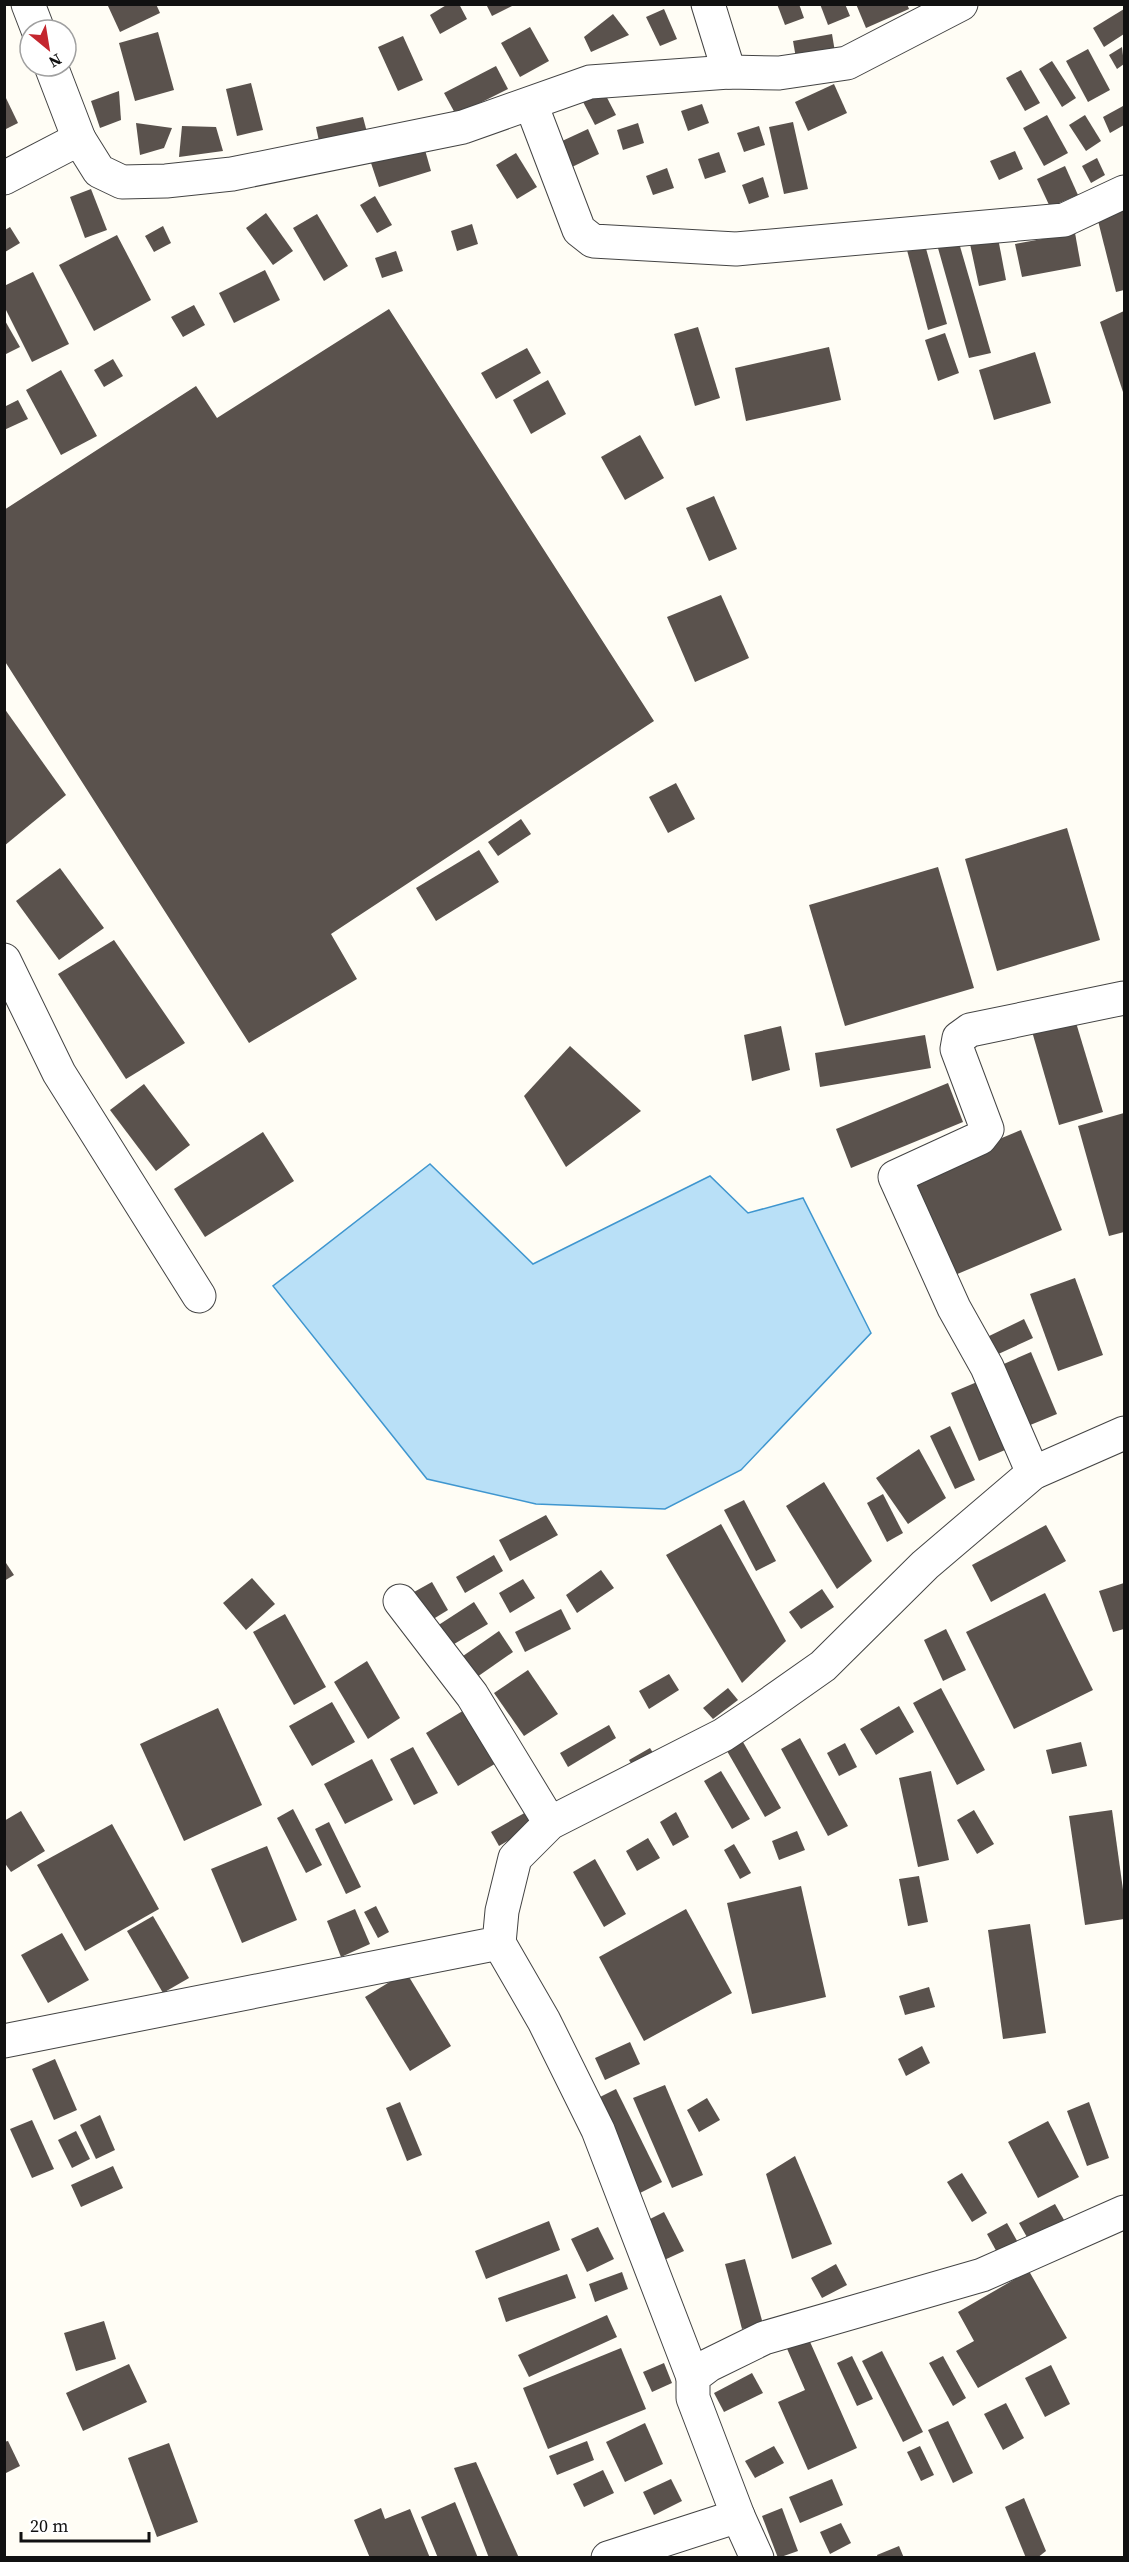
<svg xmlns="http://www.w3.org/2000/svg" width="1129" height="2562" font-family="'Source Serif 4',serif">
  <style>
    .water { fill: #b9e0f7; stroke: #3f96cf; stroke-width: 1.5 }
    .building { fill: #5a524d }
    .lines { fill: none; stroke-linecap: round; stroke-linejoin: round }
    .minor-casing { stroke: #444; stroke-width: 35 }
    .minor { stroke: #fff; stroke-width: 33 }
  </style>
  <rect width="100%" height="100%" fill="#fffdf5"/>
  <!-- water -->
  <polygon class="water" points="430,1164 533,1264 710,1176 748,1213 803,1198 871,1333 741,1470 665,1509 536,1504 427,1479 273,1286"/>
  <!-- building -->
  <g class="building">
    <polygon points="111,4 156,4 160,13 120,32 108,6"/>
    <polygon points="448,4 459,4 467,19 440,34 430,15"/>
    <polygon points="486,4 516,4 492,16"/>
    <polygon points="777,4 799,4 804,18 785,25"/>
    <polygon points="820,4 845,4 850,16 828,25"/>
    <polygon points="856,4 907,4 909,9 866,28"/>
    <polygon points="664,9 677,39 660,46 646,17"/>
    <polygon points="1124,9 1124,34 1104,47 1093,28"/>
    <polygon points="613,14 629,35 591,52 584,37"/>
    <polygon points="530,27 549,61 520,77 501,43"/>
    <polygon points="158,32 174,90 135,101 119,43"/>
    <polygon points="832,34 835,52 796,58 793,41"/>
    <polygon points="403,36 423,80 398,91 378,47"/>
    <polygon points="1122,47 1124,64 1117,69 1109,55"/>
    <polygon points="1088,49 1110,90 1088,102 1066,61"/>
    <polygon points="1052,61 1076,98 1062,107 1039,69"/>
    <polygon points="496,66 508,89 456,115 444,93"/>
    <polygon points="1021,70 1040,103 1025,111 1006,78"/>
    <polygon points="251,83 263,130 237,136 226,89"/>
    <polygon points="834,84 847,113 808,131 795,102"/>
    <polygon points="602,88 616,115 595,125 581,98"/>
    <polygon points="119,91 121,120 100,128 91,101"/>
    <polygon points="4,94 18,123 4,130"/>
    <polygon points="702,104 709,123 688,131 681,111"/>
    <polygon points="1123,106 1124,125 1110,133 1103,117"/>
    <polygon points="1047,115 1068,153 1044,166 1023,128"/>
    <polygon points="1085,115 1101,141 1086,151 1069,125"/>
    <polygon points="363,117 368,136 320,146 316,127"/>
    <polygon points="793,122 808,189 784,194 769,127"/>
    <polygon points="136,123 172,128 164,148 140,155"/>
    <polygon points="638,123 644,143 623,150 617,130"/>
    <polygon points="182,126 216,127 223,151 179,157"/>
    <polygon points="759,126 765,145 744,152 737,133"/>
    <polygon points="588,129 599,154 572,167 560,142"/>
    <polygon points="423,143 431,171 379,187 370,160"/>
    <polygon points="1015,151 1023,169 999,180 990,161"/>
    <polygon points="719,152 726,172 705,179 698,159"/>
    <polygon points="516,153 537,187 517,199 496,165"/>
    <polygon points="1097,158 1105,175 1091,183 1082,166"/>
    <polygon points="1065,166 1078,195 1050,207 1037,179"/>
    <polygon points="667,168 674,188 653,195 646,176"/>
    <polygon points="763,177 769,197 749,204 742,185"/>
    <polygon points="91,189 107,230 85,238 70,197"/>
    <polygon points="375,196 392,225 377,233 360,205"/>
    <polygon points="1124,206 1124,290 1116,292 1096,213"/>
    <polygon points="266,213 293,251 273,265 246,228"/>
    <polygon points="317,214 348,266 324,281 293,228"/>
    <polygon points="472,224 478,244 457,251 451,231"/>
    <polygon points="163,226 171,243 154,252 145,236"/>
    <polygon points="10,227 20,243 5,252 5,230"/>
    <polygon points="1075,233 1081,266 1022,277 1015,244"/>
    <polygon points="117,235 151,300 94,331 59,265"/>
    <polygon points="957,236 991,353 969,358 936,241"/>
    <polygon points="998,238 1006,280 979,286 970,244"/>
    <polygon points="925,245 947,324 928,330 907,250"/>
    <polygon points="396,251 403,271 382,278 375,258"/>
    <polygon points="265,270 280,300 234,323 219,293"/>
    <polygon points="33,272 69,344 32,362 4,306 4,286"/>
    <polygon points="194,305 205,325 183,337 171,317"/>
    <polygon points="389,309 654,721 331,934 357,979 249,1043 4,660 4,510 196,386 217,418"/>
    <polygon points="1124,311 1124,395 1100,322"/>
    <polygon points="4,319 20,347 4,355"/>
    <polygon points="698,327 720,398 695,406 674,334"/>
    <polygon points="945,333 959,373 938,381 925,340"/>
    <polygon points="829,347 841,400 746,421 735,368"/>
    <polygon points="527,348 541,373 496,399 481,373"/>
    <polygon points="1035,352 1051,403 994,420 979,370"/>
    <polygon points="113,359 123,376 104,387 94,370"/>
    <polygon points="61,370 97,436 61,455 26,390"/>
    <polygon points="548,380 566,414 531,434 513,400"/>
    <polygon points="18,400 28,419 4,430 4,407"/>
    <polygon points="640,435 664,478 625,500 601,457"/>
    <polygon points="714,496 737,549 709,561 686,508"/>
    <polygon points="721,595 749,658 695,682 667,617"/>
    <polygon points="4,708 66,795 4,846"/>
    <polygon points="676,783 695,819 668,833 649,797"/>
    <polygon points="521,819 531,834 498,856 488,842"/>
    <polygon points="1067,828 1100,940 997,971 965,859"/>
    <polygon points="479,850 499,882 436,921 416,888"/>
    <polygon points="938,867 974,988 845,1026 809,905"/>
    <polygon points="60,868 104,928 59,960 16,901"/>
    <polygon points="114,940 185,1043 126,1079 58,974"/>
    <polygon points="1074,1016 1103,1112 1059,1125 1031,1028"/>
    <polygon points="781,1026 790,1070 752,1081 744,1035"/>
    <polygon points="925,1035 931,1068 820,1087 815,1053"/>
    <polygon points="570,1046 641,1111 566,1167 524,1096"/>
    <polygon points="948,1083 963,1122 851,1168 836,1129"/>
    <polygon points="144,1084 190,1145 156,1171 110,1110"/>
    <polygon points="1124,1113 1124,1232 1109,1236 1078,1126"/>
    <polygon points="1021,1130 1062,1230 955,1275 913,1175"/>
    <polygon points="263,1132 294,1181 205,1237 174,1189"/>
    <polygon points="1075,1278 1103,1355 1058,1371 1030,1294"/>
    <polygon points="1024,1319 1033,1338 994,1356 985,1338"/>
    <polygon points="1031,1352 1057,1414 1023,1428 997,1367"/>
    <polygon points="977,1382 1005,1450 979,1461 951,1393"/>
    <polygon points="950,1426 975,1480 955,1489 930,1436"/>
    <polygon points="919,1449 946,1498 908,1524 876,1478"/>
    <polygon points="824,1482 872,1561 837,1589 786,1506"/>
    <polygon points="883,1494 903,1533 887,1542 867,1503"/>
    <polygon points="744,1500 776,1561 756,1571 724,1510"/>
    <polygon points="546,1515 558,1535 510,1561 499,1540"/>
    <polygon points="721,1524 786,1641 742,1683 666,1555"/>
    <polygon points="1046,1525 1066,1561 991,1602 972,1565"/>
    <polygon points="494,1555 503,1571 465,1593 456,1577"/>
    <polygon points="4,1560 14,1575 4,1581"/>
    <polygon points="601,1570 614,1588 577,1613 566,1595"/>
    <polygon points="252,1578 275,1604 246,1630 223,1603"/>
    <polygon points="523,1579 535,1598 510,1613 499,1593"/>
    <polygon points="432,1582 448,1610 430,1621 414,1592"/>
    <polygon points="1124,1583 1124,1629 1113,1632 1099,1591"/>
    <polygon points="822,1589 834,1607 801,1629 789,1612"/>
    <polygon points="1045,1593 1093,1690 1014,1729 966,1632"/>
    <polygon points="474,1602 488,1624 449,1647 437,1626"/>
    <polygon points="561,1609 571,1629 525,1652 515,1632"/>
    <polygon points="285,1614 326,1687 294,1705 253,1632"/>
    <polygon points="946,1629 966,1670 943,1681 924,1640"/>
    <polygon points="499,1631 513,1652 477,1677 463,1656"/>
    <polygon points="367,1661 400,1718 368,1739 334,1682"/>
    <polygon points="528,1670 558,1714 524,1736 494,1693"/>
    <polygon points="669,1674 679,1690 649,1709 639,1691"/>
    <polygon points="728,1688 738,1700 713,1719 703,1708"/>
    <polygon points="941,1688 985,1770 957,1785 913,1703"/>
    <polygon points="332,1702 355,1742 312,1766 289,1726"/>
    <polygon points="899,1706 914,1732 876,1755 860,1729"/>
    <polygon points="218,1708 262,1805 184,1841 140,1744"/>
    <polygon points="466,1709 498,1762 458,1786 426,1733"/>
    <polygon points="609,1725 616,1738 568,1767 560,1753"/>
    <polygon points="800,1738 848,1826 828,1836 781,1749"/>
    <polygon points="743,1742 781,1808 765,1817 727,1751"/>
    <polygon points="1081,1742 1087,1766 1052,1774 1046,1750"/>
    <polygon points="845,1743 857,1767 839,1776 827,1753"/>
    <polygon points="413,1747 438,1793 414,1805 390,1759"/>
    <polygon points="650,1748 658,1761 637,1773 629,1760"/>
    <polygon points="372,1759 393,1800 345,1824 324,1784"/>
    <polygon points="721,1771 750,1819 732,1829 704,1781"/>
    <polygon points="931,1771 949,1860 918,1867 899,1778"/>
    <polygon points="293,1809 322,1865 306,1873 277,1818"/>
    <polygon points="974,1810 994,1844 977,1854 957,1820"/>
    <polygon points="1112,1810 1124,1897 1124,1919 1085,1925 1069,1816"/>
    <polygon points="21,1811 45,1851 11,1872 4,1862 4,1821"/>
    <polygon points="528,1811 536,1824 499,1846 491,1832"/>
    <polygon points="676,1812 689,1837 673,1846 660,1822"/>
    <polygon points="329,1822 361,1887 346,1894 315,1829"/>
    <polygon points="112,1824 159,1909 85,1951 37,1865"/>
    <polygon points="797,1831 805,1850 779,1860 772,1841"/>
    <polygon points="648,1838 660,1858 637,1871 626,1851"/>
    <polygon points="734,1844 751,1873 740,1879 724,1850"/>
    <polygon points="267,1846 297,1920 242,1943 211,1869"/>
    <polygon points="595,1859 626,1914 604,1927 573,1872"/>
    <polygon points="919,1876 928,1922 908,1926 899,1879"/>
    <polygon points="801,1886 826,1997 752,2014 727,1903"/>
    <polygon points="376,1906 389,1932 378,1938 364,1912"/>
    <polygon points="355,1909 370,1944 341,1957 327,1921"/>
    <polygon points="686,1909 732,1993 644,2041 599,1957"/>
    <polygon points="153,1916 189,1978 163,1993 127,1931"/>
    <polygon points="1030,1924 1046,2033 1003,2039 988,1930"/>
    <polygon points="62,1933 89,1980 48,2003 21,1955"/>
    <polygon points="406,1972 451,2046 410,2071 365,1997"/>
    <polygon points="929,1987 935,2007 905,2015 899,1996"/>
    <polygon points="630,2042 640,2064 605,2080 595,2058"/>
    <polygon points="922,2046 930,2063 906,2076 898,2059"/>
    <polygon points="55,2059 77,2110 54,2120 32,2069"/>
    <polygon points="665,2085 703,2175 672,2188 633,2098"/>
    <polygon points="616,2089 662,2182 636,2195 590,2102"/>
    <polygon points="707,2098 720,2120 699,2132 687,2110"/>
    <polygon points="400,2102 422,2155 407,2161 386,2108"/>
    <polygon points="1089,2102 1109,2158 1087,2166 1067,2111"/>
    <polygon points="100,2115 115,2150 96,2159 80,2125"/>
    <polygon points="32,2120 54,2169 32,2178 10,2129"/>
    <polygon points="1048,2121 1079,2177 1038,2198 1008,2142"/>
    <polygon points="76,2131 90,2159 72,2168 58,2140"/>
    <polygon points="795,2156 832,2244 792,2259 766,2174"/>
    <polygon points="113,2166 123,2188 81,2207 71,2185"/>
    <polygon points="962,2173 987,2213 972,2222 947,2182"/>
    <polygon points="1055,2204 1068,2227 1032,2246 1019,2223"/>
    <polygon points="664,2212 684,2251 662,2261 642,2223"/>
    <polygon points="549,2221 560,2250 486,2279 475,2251"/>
    <polygon points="1007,2223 1020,2246 999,2256 987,2234"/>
    <polygon points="598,2227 614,2259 587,2272 571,2239"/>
    <polygon points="745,2259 763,2324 742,2329 725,2264"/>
    <polygon points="836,2264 847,2285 822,2298 811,2278"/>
    <polygon points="1029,2271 1067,2338 978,2388 956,2351 974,2341 958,2312"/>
    <polygon points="622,2272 628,2289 595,2302 589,2284"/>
    <polygon points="567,2274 576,2298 506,2322 498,2298"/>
    <polygon points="607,2315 617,2337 529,2377 518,2355"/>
    <polygon points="104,2321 116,2359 76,2371 64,2333"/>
    <polygon points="807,2335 857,2448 808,2470 778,2402 805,2390 785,2344"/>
    <polygon points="621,2348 646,2409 548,2449 523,2388"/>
    <polygon points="882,2351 923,2432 903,2442 862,2361"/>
    <polygon points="852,2356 873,2399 857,2406 837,2363"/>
    <polygon points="943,2356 966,2398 953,2406 929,2363"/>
    <polygon points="664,2363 672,2383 652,2392 643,2372"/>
    <polygon points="129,2364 147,2402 83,2431 66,2393"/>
    <polygon points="1051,2365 1070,2404 1045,2417 1025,2378"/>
    <polygon points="752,2373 763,2393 724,2412 714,2393"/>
    <polygon points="1006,2403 1024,2438 1003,2450 984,2414"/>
    <polygon points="948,2421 973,2473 953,2483 928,2430"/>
    <polygon points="645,2423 663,2464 625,2482 606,2442"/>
    <polygon points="8,2441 20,2466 4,2474 4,2442"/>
    <polygon points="587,2441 594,2460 557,2475 549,2456"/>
    <polygon points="169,2443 198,2522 157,2537 128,2458"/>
    <polygon points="774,2446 784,2463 755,2478 745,2461"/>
    <polygon points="920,2446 934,2475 921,2481 907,2452"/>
    <polygon points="476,2462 519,2558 489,2558 454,2468"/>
    <polygon points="603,2470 614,2493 584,2507 573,2484"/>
    <polygon points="671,2479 682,2501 654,2515 643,2492"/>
    <polygon points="832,2479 843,2505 800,2523 789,2497"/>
    <polygon points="1024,2498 1046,2551 1037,2558 1026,2558 1005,2507"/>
    <polygon points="455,2502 478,2558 438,2558 421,2517"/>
    <polygon points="381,2508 385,2519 410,2509 430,2558 370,2558 354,2520"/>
    <polygon points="782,2508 798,2551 778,2558 762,2516"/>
    <polygon points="841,2523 851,2543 830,2554 820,2532"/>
    <polygon points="899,2546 904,2558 878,2558 877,2555"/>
  </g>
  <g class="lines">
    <defs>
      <g id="minor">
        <polyline points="28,4 38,30"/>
        <polyline points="708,4 729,72"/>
        <polyline points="51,66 79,139"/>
        <polyline points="531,104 579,230 593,241 736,249 1064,220 1124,192"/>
        <polyline points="4,178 79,139 99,171 122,182 166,181 232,174 463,127 590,82 729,72 779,73 847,63 961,4"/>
        <polyline points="4,960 59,1073 199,1296"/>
        <polyline points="1033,1473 987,1367 954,1308 895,1177 980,1138 987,1129 957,1049 959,1038 970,1030 1124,998"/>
        <polyline points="400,1601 472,1695 550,1823"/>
        <polyline points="499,1943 544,2021 598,2130 693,2377"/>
        <polyline points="4,2041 499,1943 502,1911 515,1858 550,1823 723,1735 762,1709 823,1666 925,1565 1033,1473 1124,1433"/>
        <polyline points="738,2516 757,2558"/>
        <polyline points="608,2558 738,2516 693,2398 693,2377 709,2365 764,2338 982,2275 1124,2212"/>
      </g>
    </defs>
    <!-- minor casing -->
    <use href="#minor" class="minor-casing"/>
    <!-- minor -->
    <use href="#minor" class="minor"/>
  </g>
  <!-- border -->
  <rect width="1129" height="2562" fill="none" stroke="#111111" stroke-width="12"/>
  <!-- north arrow -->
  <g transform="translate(48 48) rotate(150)"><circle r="28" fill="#ffffff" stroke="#a0a0a0" stroke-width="1.5"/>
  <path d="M0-4.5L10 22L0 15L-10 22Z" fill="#c4262e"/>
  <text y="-9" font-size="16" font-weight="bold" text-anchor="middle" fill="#111111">N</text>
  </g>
  <!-- scale -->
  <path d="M21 2532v9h128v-9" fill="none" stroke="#111111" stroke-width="3"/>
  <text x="30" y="2532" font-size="18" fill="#111111" stroke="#ffffff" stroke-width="4.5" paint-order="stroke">20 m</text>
</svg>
